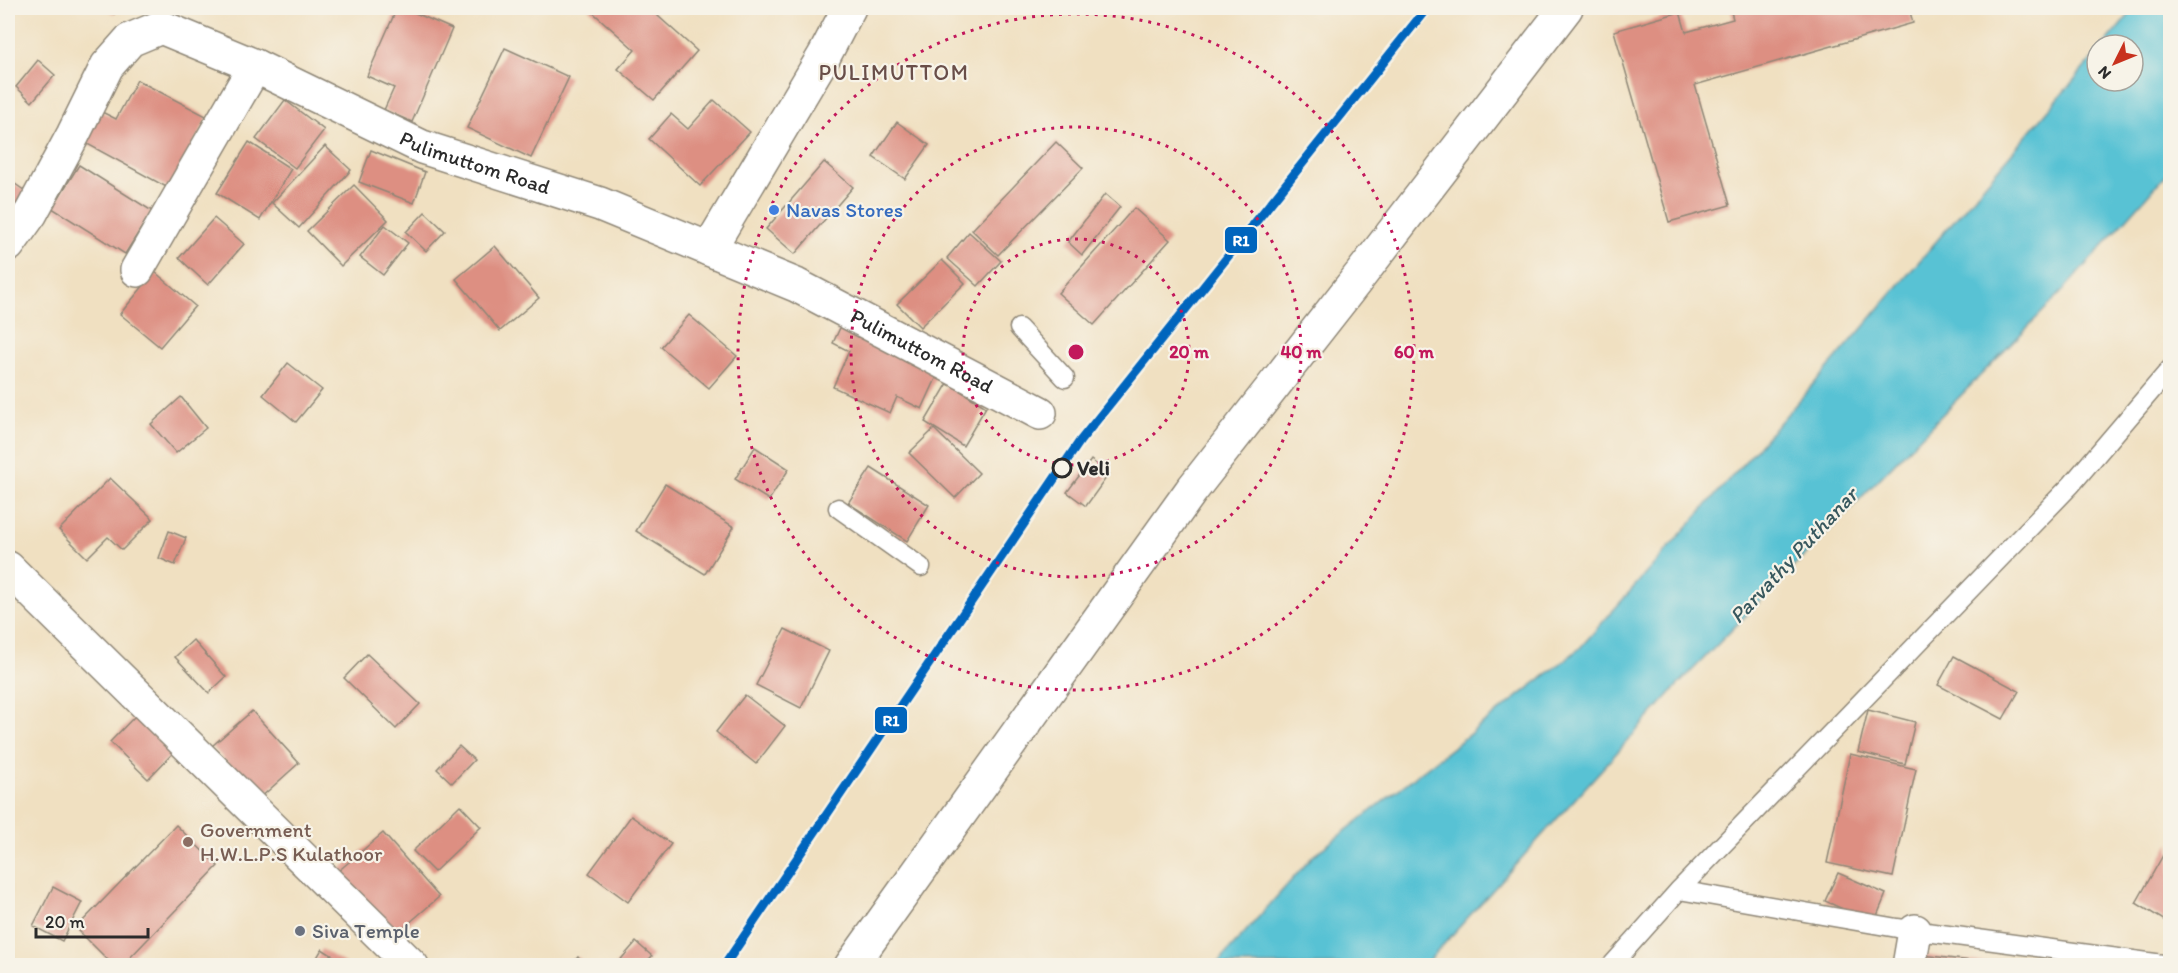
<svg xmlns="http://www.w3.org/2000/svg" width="2178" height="973" font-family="Itim,sans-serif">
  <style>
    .water { fill: #58c2d4; stroke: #427680; stroke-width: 1.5 }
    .building { fill: #dd8f82 }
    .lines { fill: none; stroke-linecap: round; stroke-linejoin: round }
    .lane-casing { stroke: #8e8676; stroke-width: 21 }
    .street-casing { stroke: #8e8676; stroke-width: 36 }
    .lane { stroke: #fff; stroke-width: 18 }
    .street { stroke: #fff; stroke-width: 33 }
    .rail-1-casing { stroke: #f7f3e8; stroke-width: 14 }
    .rail-1 { stroke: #0065bd; stroke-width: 9 }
    .ring { fill: none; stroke: #c2185b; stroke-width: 3; stroke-dasharray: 3 6 }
    .shop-dot { fill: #3f7fe0; stroke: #f7f3e8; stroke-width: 2 }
    .stop-dot { fill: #f7f3e8; stroke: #2b2b2b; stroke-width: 3 }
    .education-dot { fill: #8d6e63; stroke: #f7f3e8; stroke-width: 2 }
    .worship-dot { fill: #6b7280; stroke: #f7f3e8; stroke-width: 2 }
    .labels { text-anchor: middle; stroke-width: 4.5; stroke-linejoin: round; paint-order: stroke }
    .street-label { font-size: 21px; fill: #2b2b2b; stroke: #f7f3e8 }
    .shop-label { font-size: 21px; fill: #366cbe; stroke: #f7f3e8; text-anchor: start }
    .stop-label { font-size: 21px; font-weight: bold; fill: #2b2b2b; stroke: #f7f3e8; text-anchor: start }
    .education-label { font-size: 21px; fill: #785e54; stroke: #f7f3e8; text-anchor: start }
    .worship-label { font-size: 21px; fill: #5b616d; stroke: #f7f3e8; text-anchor: start }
    .neighbourhood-label { font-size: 22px; letter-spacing: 1.5px; fill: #694e49; stroke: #f7f3e8 }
    .water-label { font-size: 22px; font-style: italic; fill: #38585e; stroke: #f7f3e8 }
    .centre { fill: #c2185b; stroke: #f7f3e8; stroke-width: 3 }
    .ring-label { font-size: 18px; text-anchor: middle; font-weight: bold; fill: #c2185b; stroke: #f7f3e8; stroke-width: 4.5; stroke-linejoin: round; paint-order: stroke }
    .line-badge { stroke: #f7f3e8; stroke-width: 2 }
    .badge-label { font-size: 16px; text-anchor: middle; font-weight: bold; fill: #fff }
  </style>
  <rect width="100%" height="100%" fill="#f7f3e8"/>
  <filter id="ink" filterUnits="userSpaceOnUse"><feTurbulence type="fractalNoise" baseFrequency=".0167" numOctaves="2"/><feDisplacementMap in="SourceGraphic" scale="12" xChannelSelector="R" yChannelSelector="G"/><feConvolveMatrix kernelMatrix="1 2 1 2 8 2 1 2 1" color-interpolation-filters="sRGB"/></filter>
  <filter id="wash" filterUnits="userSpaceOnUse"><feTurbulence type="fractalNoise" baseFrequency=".008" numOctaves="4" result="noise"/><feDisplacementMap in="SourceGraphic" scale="24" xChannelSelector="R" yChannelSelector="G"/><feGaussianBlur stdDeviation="1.35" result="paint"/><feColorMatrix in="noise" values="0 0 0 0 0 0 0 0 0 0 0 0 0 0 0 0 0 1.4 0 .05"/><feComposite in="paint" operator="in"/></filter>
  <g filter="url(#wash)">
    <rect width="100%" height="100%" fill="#f0e0c1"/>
    <!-- water -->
    <polygon class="water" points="2135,8 2170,8 2170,170 2059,295 1677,686 1425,965 1216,965 1313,856 1579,649 1835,360 2097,53 2097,81 2133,81 2133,45 2104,45"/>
    <g id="blocks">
      <!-- building -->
      <g class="building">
        <polygon points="106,8 119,8 114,14"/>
        <polygon points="397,8 404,8 452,29 412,122 384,110 394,88 367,76"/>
        <polygon points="588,8 649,8 697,51 654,100 618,69 635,50"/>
        <polygon points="1730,8 1909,8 1913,23 1695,85 1730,205 1669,222 1614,31 1680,12 1686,32 1733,19"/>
        <polygon points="505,48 569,77 531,158 467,128"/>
        <polygon points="38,60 55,75 32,102 16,87"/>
        <polygon points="137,80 208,117 170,189 80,140 96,109 116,119"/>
        <polygon points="285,100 324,130 295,168 256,139"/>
        <polygon points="714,100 750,132 700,186 649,139 671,114 688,129"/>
        <polygon points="897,122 929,145 905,179 873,157"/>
        <polygon points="249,142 291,169 260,220 217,193"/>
        <polygon points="1056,142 1083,168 998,255 972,230"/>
        <polygon points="325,146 351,170 299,228 272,203"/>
        <polygon points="371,150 425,172 414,203 359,182"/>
        <polygon points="824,162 853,187 795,254 766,229"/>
        <polygon points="79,165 152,211 125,254 52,208"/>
        <polygon points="8,179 35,198 8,238"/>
        <polygon points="354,185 388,220 341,266 307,231"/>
        <polygon points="1105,194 1120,207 1082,255 1068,242"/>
        <polygon points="1134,208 1170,240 1094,325 1058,293"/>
        <polygon points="425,212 445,231 426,251 406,232"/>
        <polygon points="214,218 244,244 208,285 179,258"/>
        <polygon points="385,225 408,243 383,275 360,257"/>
        <polygon points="969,232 1001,261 978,286 947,258"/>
        <polygon points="495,246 539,298 500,331 456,279"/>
        <polygon points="942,260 965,283 920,327 897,304"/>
        <polygon points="155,272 195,306 160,347 120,314"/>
        <polygon points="689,315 737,356 709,388 661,347"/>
        <polygon points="846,315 944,361 922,409 897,397 890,413 833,387 849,351 833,343"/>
        <polygon points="288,363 322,390 296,422 263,395"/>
        <polygon points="948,383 986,407 963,446 925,422"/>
        <polygon points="181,397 206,428 176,453 151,424"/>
        <polygon points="934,429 979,473 955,498 909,453"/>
        <polygon points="755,447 789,469 769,500 735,479"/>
        <polygon points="1091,460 1109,474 1086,506 1067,492"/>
        <polygon points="871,468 929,505 907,541 848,503"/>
        <polygon points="110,478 153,519 122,550 108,537 87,558 59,530"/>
        <polygon points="665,484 734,527 705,574 636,531"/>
        <polygon points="169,531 186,538 175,565 159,558"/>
        <polygon points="785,629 829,651 801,708 756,685"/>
        <polygon points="193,640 226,677 209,693 175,657"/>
        <polygon points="367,654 420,704 396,729 344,678"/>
        <polygon points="1954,656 2019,691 2003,719 1938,685"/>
        <polygon points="745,695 785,726 756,764 716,732"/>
        <polygon points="1868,710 1915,722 1905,764 1858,752"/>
        <polygon points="252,711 299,763 259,799 212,746"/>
        <polygon points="135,716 173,753 148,779 110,742"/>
        <polygon points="459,746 474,760 452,783 437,769"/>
        <polygon points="1850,754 1916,769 1893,877 1827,863"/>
        <polygon points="460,805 481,827 434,872 413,851"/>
        <polygon points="631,816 671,844 628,902 589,873"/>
        <polygon points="176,825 218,866 122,966 114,966 76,928"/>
        <polygon points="383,833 439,897 392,938 336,873"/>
        <polygon points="2170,843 2170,924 2136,903"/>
        <polygon points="1838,873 1886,894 1874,923 1825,901"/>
        <polygon points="53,887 82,902 62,941 33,926"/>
        <polygon points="636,942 652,956 643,966 615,966"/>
        <polygon points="322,949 349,966 312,966"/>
        <polygon points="1915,954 1995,964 1995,966 1914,966"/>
        <polygon points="578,957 586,966 570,966"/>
      </g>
    </g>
  </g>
  <g filter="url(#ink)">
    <use href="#blocks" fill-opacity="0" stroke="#8e8676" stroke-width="1.5"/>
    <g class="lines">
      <defs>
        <g id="lane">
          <polyline points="1019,328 1065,378"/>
          <polyline points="838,508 921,567"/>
          <polyline points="1679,890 1897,928 2170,965"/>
          <polyline points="1611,966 1679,890 2071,485 2170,369"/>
        </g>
        <g id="street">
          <path id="s1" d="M8 245 31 213 73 135 107 66 130 40 161 27 255 66 422 147 600 204 796 285 1040 413"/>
          <polyline points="709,249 824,56 849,8"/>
          <polyline points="137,270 255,66"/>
          <polyline points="8,568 412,966"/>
          <polyline points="851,966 1191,491 1362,273 1566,8"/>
          <polyline points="1909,966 1915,931"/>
        </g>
      </defs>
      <!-- lane casing -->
      <use href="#lane" class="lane-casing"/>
      <!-- street casing -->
      <use href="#street" class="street-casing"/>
      <!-- lane -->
      <use href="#lane" class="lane"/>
      <!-- street -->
      <use href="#street" class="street"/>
      <defs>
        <polyline id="rail-1" points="724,966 1080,441 1427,8"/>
      </defs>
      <!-- rail-1 casing -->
      <use href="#rail-1" class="rail-1-casing"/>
      <!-- rail-1 -->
      <use href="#rail-1" class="rail-1"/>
    </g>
  </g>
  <!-- distance rings -->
  <g class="ring">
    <circle cx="1076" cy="352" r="113"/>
    <circle cx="1076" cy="352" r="225"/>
    <circle cx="1076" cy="352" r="338"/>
  </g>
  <!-- markers -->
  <circle class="shop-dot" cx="774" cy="210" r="6"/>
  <circle class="stop-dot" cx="1062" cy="468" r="9"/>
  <circle class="education-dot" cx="188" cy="842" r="6"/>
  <circle class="worship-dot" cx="300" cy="931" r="6"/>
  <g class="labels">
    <!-- street labels -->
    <g class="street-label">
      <text dy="7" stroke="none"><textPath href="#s1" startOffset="616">Pulimuttom Road</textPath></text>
      <text dy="7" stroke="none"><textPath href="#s1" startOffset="1102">Pulimuttom Road</textPath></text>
    </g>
    <!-- shop labels -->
    <g class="shop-label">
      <text x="786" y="217">Navas Stores</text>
    </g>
    <!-- stop labels -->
    <g class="stop-label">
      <text x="1077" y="475">Veli</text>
    </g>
    <!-- education labels -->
    <g class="education-label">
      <text x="200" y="837">Government<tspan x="200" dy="24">H.W.L.P.S Kulathoor</tspan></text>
    </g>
    <!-- worship labels -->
    <g class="worship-label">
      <text x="312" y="938">Siva Temple</text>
    </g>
    <!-- neighbourhood labels -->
    <g class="neighbourhood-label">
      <text x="894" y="80">PULIMUTTOM</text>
    </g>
    <!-- water labels -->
    <g class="water-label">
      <text transform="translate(1793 555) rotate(-47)" y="8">Parvathy Puthanar</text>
    </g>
  </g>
  <circle cx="1076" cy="352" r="9" class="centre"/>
  <g class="ring-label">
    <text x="1189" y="358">20 m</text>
    <text x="1301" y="358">40 m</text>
    <text x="1414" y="358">60 m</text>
  </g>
  <g class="line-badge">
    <rect x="1224" y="226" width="34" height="28" rx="6" fill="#0065bd"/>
    <rect x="874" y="706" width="34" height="28" rx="6" fill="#0065bd"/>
  </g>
  <g class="badge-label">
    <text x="1241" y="246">R1</text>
    <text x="891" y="726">R1</text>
  </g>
  <!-- margin -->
  <rect width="2178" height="973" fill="none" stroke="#f7f3e8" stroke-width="30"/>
  <!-- north arrow -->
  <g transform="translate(2115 63) rotate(227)"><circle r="28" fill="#f7f3e8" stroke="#a5a39c" stroke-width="1.5"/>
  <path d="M0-4.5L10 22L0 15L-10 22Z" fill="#c8321e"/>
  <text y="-9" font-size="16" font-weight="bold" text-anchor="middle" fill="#2b2b2b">N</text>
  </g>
  <!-- scale -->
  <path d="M36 928v9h112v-9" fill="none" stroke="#2b2b2b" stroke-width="3"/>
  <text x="45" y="928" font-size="18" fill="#2b2b2b" stroke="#f7f3e8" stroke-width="4.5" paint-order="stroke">20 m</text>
</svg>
